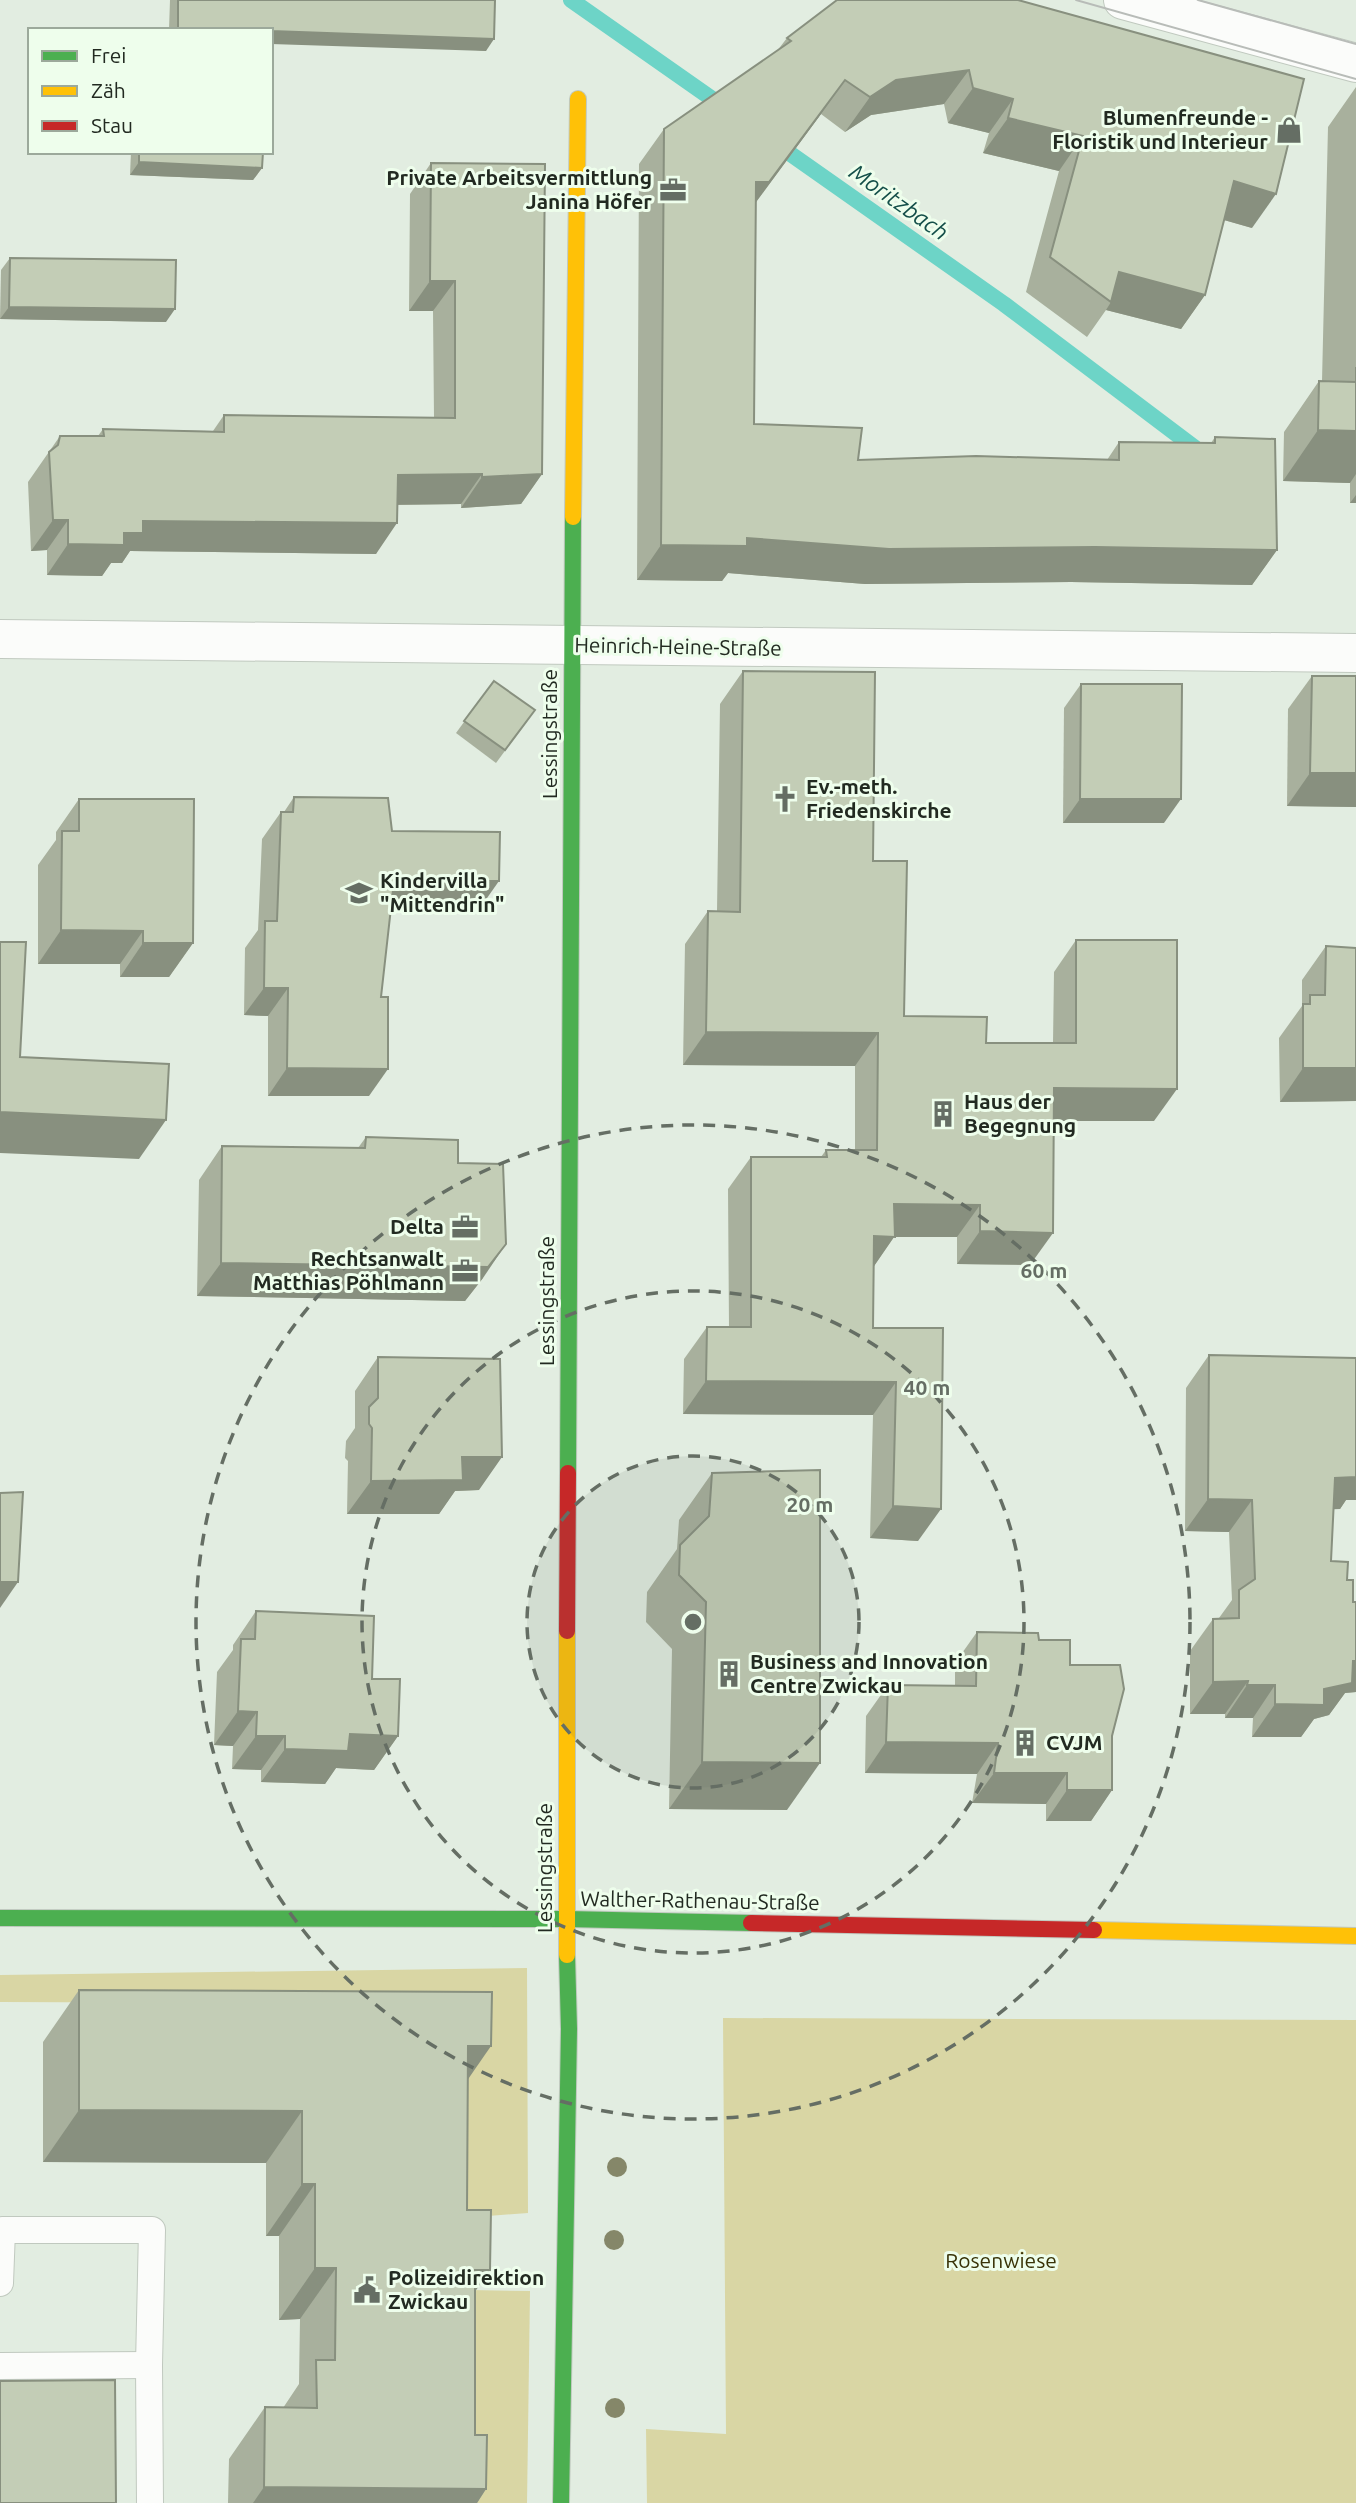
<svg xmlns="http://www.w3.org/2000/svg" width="1356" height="2503" font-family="Ubuntu,sans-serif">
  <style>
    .green { fill: #d9d6a4 }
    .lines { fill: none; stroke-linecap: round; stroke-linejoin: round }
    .stream { stroke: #6dd4c7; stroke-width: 16 }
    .lane-casing { stroke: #c0c9bf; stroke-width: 28 }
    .street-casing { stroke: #c0c9bf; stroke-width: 40 }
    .fast-casing { stroke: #c0c9bf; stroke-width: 18 }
    .slow-casing { stroke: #c0c9bf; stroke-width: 18 }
    .jam-casing { stroke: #c0c9bf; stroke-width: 18 }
    .lane { stroke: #fbfcfa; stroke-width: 26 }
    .street { stroke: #fbfcfa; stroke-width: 38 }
    .fast { stroke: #4caf50; stroke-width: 16 }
    .slow { stroke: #ffc107; stroke-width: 16 }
    .jam { stroke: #c62828; stroke-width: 16 }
    .tram { stroke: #b8bcb8; stroke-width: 2 }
    .tree { fill: #858769 }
    .wall { fill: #a8b09d }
    .shaded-wall { fill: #88907f }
    .building { fill: #c3cdb6; stroke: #88907f; stroke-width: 2 }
    .ring { fill: none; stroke: #656e64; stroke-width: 3.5; stroke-dasharray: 12 9 }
    .labels { text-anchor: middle; stroke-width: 6; stroke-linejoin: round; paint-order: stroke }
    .poi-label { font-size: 21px; font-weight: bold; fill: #222a21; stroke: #eefeec; text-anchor: start }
    .street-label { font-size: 21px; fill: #222a21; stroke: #eefeec }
    .park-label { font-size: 21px; fill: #393307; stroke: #eefeec }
    .water-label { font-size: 23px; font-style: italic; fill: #144f49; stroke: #eefeec }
    .centre { fill: #656e64; stroke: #eefeec; stroke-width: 3.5 }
    .ring-label { font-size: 21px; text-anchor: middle; font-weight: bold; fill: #656e64; stroke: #eefeec; stroke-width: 6; stroke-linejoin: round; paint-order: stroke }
  </style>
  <rect width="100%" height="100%" fill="#e2ede1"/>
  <!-- green -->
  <g class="green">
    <polygon points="527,1968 528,2213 488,2216 458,2216 460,2004 0,2002 0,1975"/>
    <polygon points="723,2018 1356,2020 1356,2503 647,2503 646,2429 726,2434"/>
    <polygon points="470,2290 530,2291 527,2503 466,2503"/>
  </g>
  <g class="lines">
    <!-- stream -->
    <g class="stream">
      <polyline points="571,0 728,110"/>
      <polyline points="775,143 1004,304 1195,448"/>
    </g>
    <defs>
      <g id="lane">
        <polyline points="0,2283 2,2230 152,2230 149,2365 150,2503"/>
        <polyline points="0,2366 149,2365"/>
      </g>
      <g id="street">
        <polyline points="1123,0 1356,63"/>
        <polyline points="0,639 1356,653"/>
      </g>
      <g id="fast">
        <polyline points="568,1473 573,517"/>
        <polyline points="0,1918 566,1919 751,1923"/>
        <polyline points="561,2503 569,2029 567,1955"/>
      </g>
      <g id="slow">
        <polyline points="573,517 578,99"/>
        <polyline points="1094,1930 1356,1936"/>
        <polyline points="567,1955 567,1631"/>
      </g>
      <g id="jam">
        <polyline points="567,1631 568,1473"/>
        <polyline points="751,1923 1094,1930"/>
      </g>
    </defs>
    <!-- lane casing -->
    <use href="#lane" class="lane-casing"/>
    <!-- street casing -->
    <use href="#street" class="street-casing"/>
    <!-- fast casing -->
    <use href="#fast" class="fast-casing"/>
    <!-- slow casing -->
    <use href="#slow" class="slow-casing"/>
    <!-- jam casing -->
    <use href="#jam" class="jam-casing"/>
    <!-- lane -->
    <use href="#lane" class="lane"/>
    <!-- street -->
    <use href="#street" class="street"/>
    <!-- fast -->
    <use href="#fast" class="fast"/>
    <!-- slow -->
    <use href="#slow" class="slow"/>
    <!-- jam -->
    <use href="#jam" class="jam"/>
    <!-- tram -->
    <g class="tram">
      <polyline points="1076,0 1356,79"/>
      <polyline points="1198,0 1356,44"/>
    </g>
  </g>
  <!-- trees -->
  <g class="tree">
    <circle cx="617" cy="2167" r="10"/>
    <circle cx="614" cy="2240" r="10"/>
    <circle cx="615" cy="2408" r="10"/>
  </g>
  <!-- wall -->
  <g class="wall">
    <polygon points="170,0 495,0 486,51 271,30 169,30"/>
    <polygon points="1018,0 1252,228 1224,220 1205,295 1181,329 1106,310 1087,337 1026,292 1059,171 983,153 989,133 948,123 944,104 871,115 845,132 821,114 756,202 754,424 858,460 1107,460 1119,442 1211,443 1215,437 1277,550 1252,585 1071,582 865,584 728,573 722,581 637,580 639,164 664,129 777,51 787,38"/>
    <polygon points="1356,87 1356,503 1350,503 1350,483 1283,481 1284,432 1319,381 1322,381 1328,127"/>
    <polygon points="131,152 263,152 262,168 253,180 130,175"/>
    <polygon points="431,163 542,474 521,504 461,508 461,504 397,505 376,554 130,551 122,563 111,563 102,576 47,575 47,550 31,551 28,482 60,436 98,436 103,429 213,431 224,415 434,418 433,311 409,311 410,194"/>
    <polygon points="10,258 166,322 0,319 1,270"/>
    <polygon points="743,671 873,861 904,1016 986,1043 1053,1043 1054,972 1076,940 1154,1121 1054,1121 1030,1265 957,1264 957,1237 894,1237 874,1266 873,1328 943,1328 918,1541 870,1538 873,1415 683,1414 684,1359 707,1327 729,1327 728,1189 751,1157 821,1157 826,1150 855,1150 855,1066 683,1065 685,944 708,911 717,911 720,704"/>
    <polygon points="1312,676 1356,676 1356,807 1287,806 1288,709"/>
    <polygon points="494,681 535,710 496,763 456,733"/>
    <polygon points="1081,684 1164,823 1063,823 1064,708"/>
    <polygon points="294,797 392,831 480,908 391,908 369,1096 268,1096 268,1016 244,1015 245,948 258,930 262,839 281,812 284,812"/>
    <polygon points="79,799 193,943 169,977 120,977 120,964 38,964 38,865 56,840 56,832"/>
    <polygon points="1326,946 1356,1101 1280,1102 1279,1038 1302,1006 1302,980"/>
    <polygon points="366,1137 458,1163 483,1278 465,1301 197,1296 199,1180 222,1146 358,1148"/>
    <polygon points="1209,1355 1356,1358 1356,1500 1346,1500 1340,1509 1333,1509 1331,1561 1347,1580 1353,1602 1356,1602 1356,1692 1345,1693 1329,1715 1314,1719 1301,1737 1252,1737 1253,1718 1225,1718 1225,1714 1190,1714 1190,1651 1213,1619 1219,1618 1232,1600 1229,1532 1185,1531 1186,1388"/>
    <polygon points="378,1357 479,1490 455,1491 439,1514 347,1514 348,1461 345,1458 346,1441 355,1428 355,1391"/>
    <polygon points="712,1473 787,1810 669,1809 672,1649 646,1622 647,1592 677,1549 679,1520"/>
    <polygon points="256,1611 372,1679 398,1736 374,1770 336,1768 325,1784 261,1782 261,1770 232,1769 233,1746 214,1745 217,1672 233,1650 233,1645"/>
    <polygon points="977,1632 1039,1640 1070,1665 1112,1736 1112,1790 1091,1821 1046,1821 1046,1804 972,1803 977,1774 865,1773 866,1716 888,1685 955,1685 955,1663"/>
    <polygon points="79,1990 468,2079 467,2210 475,2292 475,2435 486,2489 477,2503 228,2503 229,2459 265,2407 283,2408 299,2384 300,2319 279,2320 279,2236 266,2236 266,2163 43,2162 43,2042"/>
  </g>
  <!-- shaded-wall -->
  <g class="shaded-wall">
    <polygon points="272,31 494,39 486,51 271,44"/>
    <polygon points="969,70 944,104 871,115 845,132 870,97 896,80"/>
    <polygon points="845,80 821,114 745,217 756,182"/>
    <polygon points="973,88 1013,99 989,133 948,123"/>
    <polygon points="1008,118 1083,136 1059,171 983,153"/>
    <polygon points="139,162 262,168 253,180 130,175"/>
    <polygon points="1234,181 1276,194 1252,228 1210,216"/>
    <polygon points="1119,272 1205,295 1181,329 1106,310 1111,302"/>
    <polygon points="430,281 455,281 433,311 409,311"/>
    <polygon points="9,307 175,309 166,322 0,319"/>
    <polygon points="1318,430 1356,431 1356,474 1350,483 1283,481"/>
    <polygon points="482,474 461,504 376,505 398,475"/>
    <polygon points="542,474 521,504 461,508 482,477"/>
    <polygon points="1356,495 1356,503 1350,503"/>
    <polygon points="53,520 68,520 47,550 31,551"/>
    <polygon points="143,521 397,523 376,554 130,551 122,563 111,563 102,576 47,575 68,544 124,533"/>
    <polygon points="747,538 1095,547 1277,550 1252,585 1071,582 865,584 728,573 722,581 637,580 661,545"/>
    <polygon points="1310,773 1356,773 1356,807 1287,806"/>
    <polygon points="1080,799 1181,799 1164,823 1063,823"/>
    <polygon points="394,881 499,881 480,908 375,908"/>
    <polygon points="61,930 143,931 120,964 38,964"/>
    <polygon points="143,943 193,943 169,977 120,977"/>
    <polygon points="264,988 288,988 268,1016 244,1015"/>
    <polygon points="706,1032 878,1033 855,1066 683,1065"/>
    <polygon points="287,1068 388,1069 369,1096 268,1096"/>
    <polygon points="1303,1068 1356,1068 1356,1101 1280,1102"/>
    <polygon points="1054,1088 1177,1089 1154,1121 1032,1121"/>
    <polygon points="0,1112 166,1120 139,1159 0,1153"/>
    <polygon points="894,1204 980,1205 957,1237 894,1237 872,1269 851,1269"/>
    <polygon points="980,1231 1053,1233 1030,1265 957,1264"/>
    <polygon points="506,1244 483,1278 465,1301 197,1296 221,1263"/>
    <polygon points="706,1381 896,1382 873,1415 683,1414"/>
    <polygon points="462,1457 502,1457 479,1490 455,1491 439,1514 347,1514 371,1481"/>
    <polygon points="1356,1476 1356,1500 1346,1500 1340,1509 1312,1510 1335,1478"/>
    <polygon points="1208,1499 1252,1500 1229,1532 1185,1531"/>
    <polygon points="893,1506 941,1509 918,1541 870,1538"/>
    <polygon points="0,1582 18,1582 0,1608"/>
    <polygon points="1353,1661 1356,1661 1356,1692 1345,1693 1329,1715 1314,1719 1301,1737 1252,1737 1275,1704"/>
    <polygon points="1248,1681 1225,1714 1190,1714 1213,1682"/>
    <polygon points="1247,1685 1275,1685 1253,1718 1225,1718"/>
    <polygon points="238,1711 257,1712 233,1746 214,1745"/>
    <polygon points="350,1734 398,1736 374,1770 336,1768 325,1784 261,1782 285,1749"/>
    <polygon points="256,1736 285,1736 261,1770 232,1769"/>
    <polygon points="886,1742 998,1743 977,1774 865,1773"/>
    <polygon points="702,1762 820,1763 787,1810 669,1809"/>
    <polygon points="994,1773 1067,1773 1046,1804 972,1803"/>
    <polygon points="1067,1790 1112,1790 1091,1821 1046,1821"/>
    <polygon points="468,2046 491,2046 455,2098"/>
    <polygon points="79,2110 302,2111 266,2163 43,2162"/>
    <polygon points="302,2184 315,2184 279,2236 266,2236"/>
    <polygon points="315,2268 336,2268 300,2319 279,2320"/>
    <polygon points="475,2270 490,2270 454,2322"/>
    <polygon points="264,2487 486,2489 477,2503 253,2503"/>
  </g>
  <!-- building -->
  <g class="building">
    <polygon points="178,0 495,0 494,39 272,31 271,41 271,30 178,30"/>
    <polygon points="837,0 1018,0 1304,79 1276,194 1234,181 1205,295 1119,272 1111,302 1050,257 1083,136 1008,118 1013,99 973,88 969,70 896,80 870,97 845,80 769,182 756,182 754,424 862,428 858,460 976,456 1119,460 1119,442 1215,443 1215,437 1275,439 1277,550 1095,547 889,549 747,538 747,546 661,545 664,129 791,41 787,38"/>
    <polygon points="139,152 263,152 262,168 139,162"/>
    <polygon points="431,163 545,164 542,474 482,477 482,474 398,475 397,523 143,521 143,533 124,533 124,545 68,544 68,520 53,520 49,452 58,445 60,436 104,436 103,429 224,432 224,415 455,418 455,281 430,281"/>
    <polygon points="10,258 176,260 175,309 9,307"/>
    <polygon points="1356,367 1356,431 1318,430 1319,381 1356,382"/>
    <polygon points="743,671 875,672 873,861 907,861 904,1016 987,1017 986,1043 1076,1043 1076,940 1177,940 1177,1089 1054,1088 1053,1233 980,1231 980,1205 894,1204 895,1237 874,1236 873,1328 943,1328 941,1509 893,1506 896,1382 706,1381 707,1327 751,1327 751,1157 827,1157 826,1150 877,1150 878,1033 706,1032 708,911 740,912"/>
    <polygon points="1312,676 1356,676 1356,773 1310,773"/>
    <polygon points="494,681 535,710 505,750 464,721"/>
    <polygon points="1081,684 1182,684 1181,799 1080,799"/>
    <polygon points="294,797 388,798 392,831 500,832 499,881 394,881 381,997 388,997 388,1069 287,1068 288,988 264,988 265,921 277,921 281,812 293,812"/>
    <polygon points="79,799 194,799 193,943 143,943 143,931 61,930 62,831 79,831"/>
    <polygon points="0,942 26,942 20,1057 169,1064 166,1120 0,1112"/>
    <polygon points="1326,946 1356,948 1356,1068 1303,1068 1303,1004 1310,1004 1310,995 1325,995"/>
    <polygon points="366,1137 458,1140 458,1163 503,1164 506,1244 488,1267 221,1263 222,1146 365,1148"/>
    <polygon points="1209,1355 1356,1358 1356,1477 1335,1478 1331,1561 1348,1562 1347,1580 1353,1580 1353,1602 1356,1602 1356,1661 1353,1661 1352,1683 1324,1689 1324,1705 1275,1704 1275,1685 1247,1685 1248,1681 1213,1682 1213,1619 1239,1618 1239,1590 1255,1579 1252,1500 1208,1499"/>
    <polygon points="378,1357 500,1359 502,1457 462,1457 463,1480 371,1481 372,1428 369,1424 369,1407 378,1398"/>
    <polygon points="820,1470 820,1763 702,1762 706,1602 679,1575 680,1545 709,1516 712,1473"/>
    <polygon points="23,1492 18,1582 0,1582 0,1493"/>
    <polygon points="256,1611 374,1616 372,1679 400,1679 398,1736 350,1734 348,1751 285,1749 285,1736 256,1736 257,1712 238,1711 241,1639 255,1639"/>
    <polygon points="977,1632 1038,1633 1039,1640 1070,1640 1070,1665 1120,1665 1124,1689 1112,1736 1112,1790 1067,1790 1067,1773 994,1773 998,1743 886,1742 888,1685 976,1686"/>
    <polygon points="79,1990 492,1992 491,2046 468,2046 467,2210 491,2210 490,2270 475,2270 475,2435 487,2435 486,2489 264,2487 265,2407 317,2408 316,2360 335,2360 336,2268 315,2268 315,2184 302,2184 302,2111 79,2110"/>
    <polygon points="115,2380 116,2503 0,2503 0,2381"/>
  </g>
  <!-- distance rings -->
  <circle cx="693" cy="1622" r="166" fill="#656e64" fill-opacity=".12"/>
  <g class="ring">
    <circle cx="693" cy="1622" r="166"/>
    <circle cx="693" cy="1622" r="331"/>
    <circle cx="693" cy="1622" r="497"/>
  </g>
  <!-- icons -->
  <defs>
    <symbol id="shop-bare" viewBox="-9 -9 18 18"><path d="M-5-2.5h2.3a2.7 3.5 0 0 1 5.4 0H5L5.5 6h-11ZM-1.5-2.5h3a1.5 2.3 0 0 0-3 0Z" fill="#656e64" stroke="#eefeec" stroke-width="2.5" paint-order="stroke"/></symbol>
    <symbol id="office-bare" viewBox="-9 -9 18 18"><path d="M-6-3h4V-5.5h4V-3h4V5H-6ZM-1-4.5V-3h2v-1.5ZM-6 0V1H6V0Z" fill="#656e64" stroke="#eefeec" stroke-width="2.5" paint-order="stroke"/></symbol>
    <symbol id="church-bare" viewBox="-9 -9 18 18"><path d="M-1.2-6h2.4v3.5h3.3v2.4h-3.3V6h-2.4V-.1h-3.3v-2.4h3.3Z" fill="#656e64" stroke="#eefeec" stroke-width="2.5" paint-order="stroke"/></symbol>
    <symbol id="school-bare" viewBox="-9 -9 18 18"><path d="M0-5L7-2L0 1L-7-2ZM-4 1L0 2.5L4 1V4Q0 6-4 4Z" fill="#656e64" stroke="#eefeec" stroke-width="2.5" paint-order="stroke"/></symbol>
    <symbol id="building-bare" viewBox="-9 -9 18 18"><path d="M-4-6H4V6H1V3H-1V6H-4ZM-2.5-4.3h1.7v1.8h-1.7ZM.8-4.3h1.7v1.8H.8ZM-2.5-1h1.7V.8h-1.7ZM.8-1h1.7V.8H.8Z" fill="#656e64" stroke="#eefeec" stroke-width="2.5" paint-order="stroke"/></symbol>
    <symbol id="civic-bare" viewBox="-9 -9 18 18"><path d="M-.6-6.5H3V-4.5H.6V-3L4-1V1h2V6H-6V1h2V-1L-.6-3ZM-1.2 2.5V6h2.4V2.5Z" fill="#656e64" stroke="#eefeec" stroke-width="2.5" paint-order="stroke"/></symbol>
  </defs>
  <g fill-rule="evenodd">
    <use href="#shop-bare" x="1270" y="111" width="38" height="38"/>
    <use href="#office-bare" x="654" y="171" width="38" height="38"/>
    <use href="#church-bare" x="766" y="780" width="38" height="38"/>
    <use href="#school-bare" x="340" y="874" width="38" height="38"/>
    <use href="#building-bare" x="924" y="1095" width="38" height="38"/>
    <use href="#office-bare" x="446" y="1208" width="38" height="38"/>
    <use href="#office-bare" x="446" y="1252" width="38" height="38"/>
    <use href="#building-bare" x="710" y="1655" width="38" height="38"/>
    <use href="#building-bare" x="1006" y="1724" width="38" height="38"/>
    <use href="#civic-bare" x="348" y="2271" width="38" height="38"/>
  </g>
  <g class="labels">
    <!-- poi labels -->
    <g class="poi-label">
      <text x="1268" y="125" text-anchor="end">Blumenfreunde -<tspan x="1268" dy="24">Floristik und Interieur</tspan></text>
      <text x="652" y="185" text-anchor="end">Private Arbeitsvermittlung<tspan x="652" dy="24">Janina Höfer</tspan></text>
      <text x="806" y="794">Ev.-meth.<tspan x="806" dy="24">Friedenskirche</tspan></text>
      <text x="380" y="888">Kindervilla<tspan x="380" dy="24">"Mittendrin"</tspan></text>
      <text x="964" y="1109">Haus der<tspan x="964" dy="24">Begegnung</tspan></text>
      <text x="444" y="1234" text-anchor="end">Delta</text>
      <text x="444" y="1266" text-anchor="end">Rechtsanwalt<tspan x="444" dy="24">Matthias Pöhlmann</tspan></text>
      <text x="750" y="1669">Business and Innovation<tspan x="750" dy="24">Centre Zwickau</tspan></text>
      <text x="1046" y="1750">CVJM</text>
      <text x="388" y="2285">Polizeidirektion<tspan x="388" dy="24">Zwickau</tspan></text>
    </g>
    <!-- street labels -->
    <g class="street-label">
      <text transform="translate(678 647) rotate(1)" y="7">Heinrich-Heine-Straße</text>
      <text transform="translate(550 734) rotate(-90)" y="7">Lessingstraße</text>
      <text transform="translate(547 1301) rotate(-90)" y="7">Lessingstraße</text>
      <text transform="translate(545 1868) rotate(-90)" y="7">Lessingstraße</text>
      <text transform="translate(700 1901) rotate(1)" y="7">Walther-Rathenau-Straße</text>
    </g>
    <!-- park labels -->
    <g class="park-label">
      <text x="1001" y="2268">Rosenwiese</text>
    </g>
    <!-- water labels -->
    <g class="water-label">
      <text transform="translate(899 202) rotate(35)" y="8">Moritzbach</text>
    </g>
  </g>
  <circle cx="693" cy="1622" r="10" class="centre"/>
  <g class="ring-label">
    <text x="1044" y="1278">60 m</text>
    <text x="927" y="1395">40 m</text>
    <text x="810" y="1512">20 m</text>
  </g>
  <!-- legend -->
  <rect x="28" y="28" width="245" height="126" fill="#eefeec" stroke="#9ca99b" stroke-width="2"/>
  <rect x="42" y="51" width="35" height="10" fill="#4caf50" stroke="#9ca99b" stroke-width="2"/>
  <text x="91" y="63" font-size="21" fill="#222a21">Frei</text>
  <rect x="42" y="86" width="35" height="10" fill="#ffc107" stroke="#9ca99b" stroke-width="2"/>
  <text x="91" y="98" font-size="21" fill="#222a21">Zäh</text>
  <rect x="42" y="121" width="35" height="10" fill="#c62828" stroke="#9ca99b" stroke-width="2"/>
  <text x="91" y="133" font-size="21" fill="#222a21">Stau</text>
</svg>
